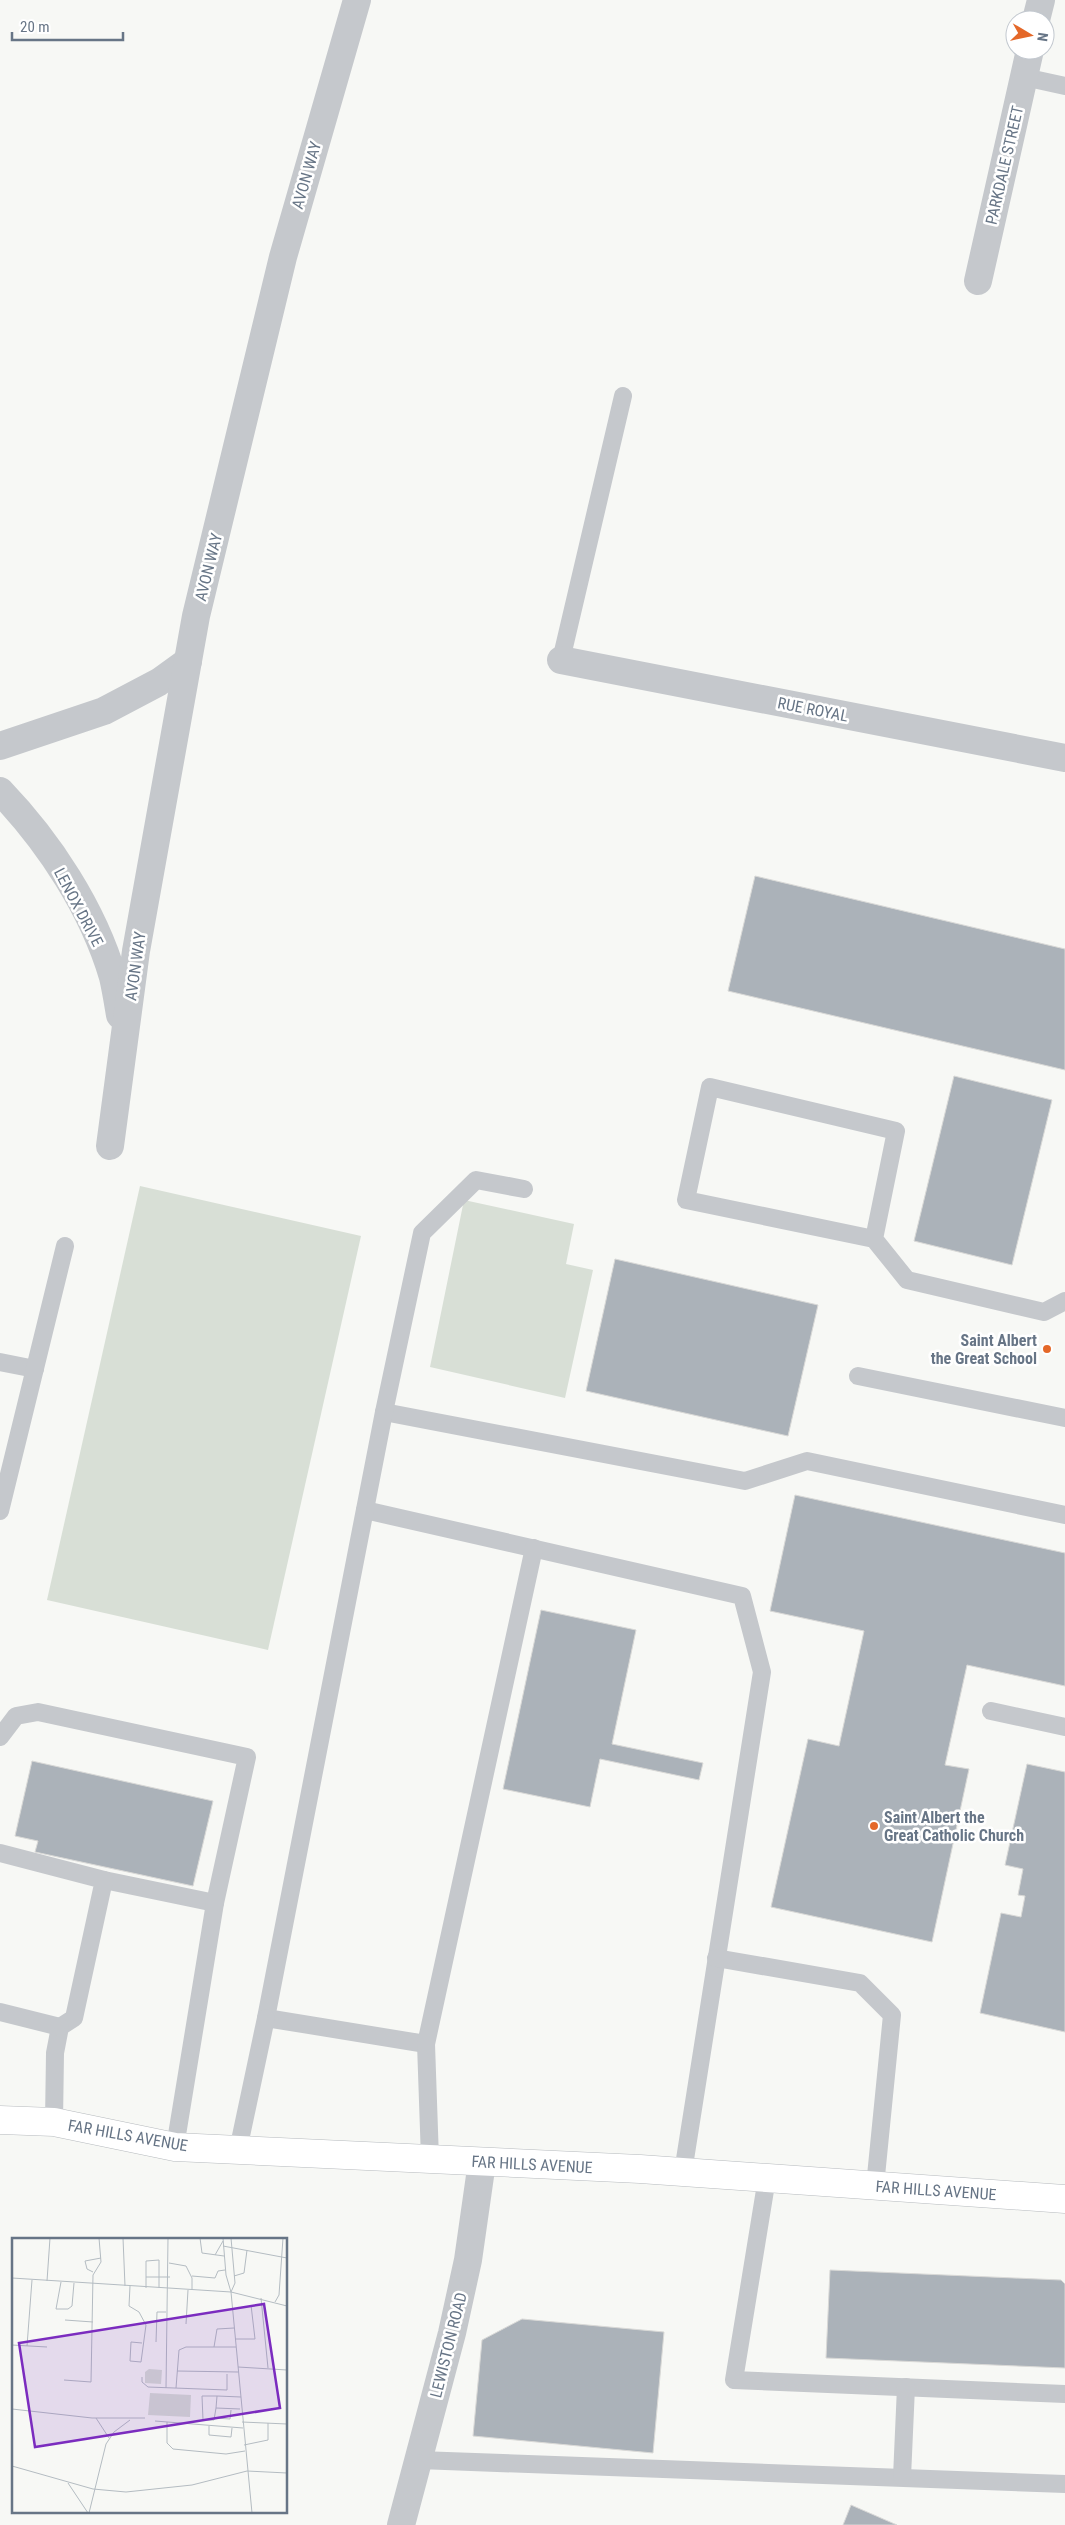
<svg xmlns="http://www.w3.org/2000/svg" width="1065" height="2525" font-family="'Roboto Condensed',sans-serif">
  <style>
    .green { fill: #d8dfd6 }
    .building { fill: #abb2b9; stroke: #d9d9d7 }
    .lines { fill: none; stroke-linecap: round; stroke-linejoin: round }
    .primary-casing { stroke: #b6babe; stroke-width: 29 }
    .service { stroke: #c5c8cc; stroke-width: 18 }
    .minor { stroke: #c5c8cc; stroke-width: 28 }
    .primary { stroke: #fff; stroke-width: 28 }
    .poi-dot { fill: #e46829; stroke: #fff; stroke-width: 2 }
    .labels { text-anchor: middle; stroke-width: 5; stroke-linejoin: round; paint-order: stroke }
    .street-label { font-size: 16px; fill: #677586; stroke: #fff }
    .poi-label { font-size: 16px; font-weight: bold; fill: #677586; stroke: #fff; text-anchor: end }
    .inset-road { fill: none; stroke: #b4bcc2; stroke-width: 1 }
    .view { fill: #7b2cbf; fill-opacity: 0.15; stroke: #7b2cbf; stroke-width: 2.5 }
    .inset-edge { fill: none; stroke: #677586; stroke-width: 2.5 }
  </style>
  <rect width="100%" height="100%" fill="#f7f8f5"/>
  <!-- green -->
  <g class="green">
    <polygon points="140,1186 361,1236 268,1650 47,1600"/>
    <polygon points="464,1200 574,1224 566,1264 593,1270 565,1398 430,1367"/>
  </g>
  <!-- building -->
  <g class="building">
    <polygon points="755,876 1065,949 1065,1070 728,991"/>
    <polygon points="954,1076 1052,1100 1012,1265 914,1241"/>
    <polygon points="615,1259 818,1305 788,1436 586,1391"/>
    <polygon points="795,1495 1065,1553 1065,1686 967,1665 945,1765 969,1769 932,1942 771,1907 808,1739 839,1746 864,1631 770,1611"/>
    <polygon points="541,1610 636,1630 612,1744 703,1763 699,1780 600,1759 590,1807 503,1789"/>
    <polygon points="32,1761 213,1801 193,1886 35,1852 38,1841 15,1836"/>
    <polygon points="1027,1764 1065,1772 1065,2032 980,2013 1001,1913 1021,1917 1025,1896 1018,1895 1023,1869 1005,1865"/>
    <polygon points="830,2270 1061,2280 1065,2284 1065,2368 826,2358"/>
    <polygon points="522,2319 664,2332 653,2453 473,2436 482,2340"/>
    <polygon points="851,2505 897,2525 843,2525"/>
  </g>
  <g class="lines">
    <defs>
      <polyline id="primary" points="0,2120 54,2122 175,2147 640,2169 1065,2199"/>
    </defs>
    <!-- primary casing -->
    <use href="#primary" class="primary-casing"/>
    <!-- service -->
    <g class="service">
      <polyline points="1024,77 1065,86"/>
      <polyline points="561,660 623,396"/>
      <polyline points="874,1239 896,1131 710,1087 686,1200 874,1239 907,1280 1044,1312 1065,1301"/>
      <polyline points="0,1362 35,1369"/>
      <polyline points="858,1376 1065,1418"/>
      <polyline points="384,1412 745,1481 807,1461 1065,1515"/>
      <polyline points="365,1510 742,1596 762,1672 683,2172"/>
      <polyline points="0,1511 65,1246"/>
      <polyline points="991,1711 1065,1727"/>
      <polyline points="0,1737 16,1716 38,1712 247,1757 215,1903 104,1880"/>
      <polyline points="0,1853 104,1880 74,2018 60,2027 55,2053 54,2122"/>
      <polyline points="716,1958 860,1983 892,2015 875,2186"/>
      <polyline points="0,2012 60,2027"/>
      <polyline points="426,2044 266,2018 384,1412 422,1233 476,1180 524,1189"/>
      <polyline points="175,2147 215,1903"/>
      <polyline points="238,2150 266,2018"/>
      <polyline points="430,2159 426,2044 534,1548"/>
      <polyline points="767,2178 734,2380 1065,2394"/>
      <polyline points="419,2460 1065,2484"/>
      <polyline points="902,2477 906,2387"/>
    </g>
    <!-- minor -->
    <g class="minor">
      <polyline points="1036,20 1041,0"/>
      <polyline points="978,281 1030,50"/>
      <polyline points="561,660 1065,758"/>
      <polyline points="0,746 104,711 159,682 188,661"/>
      <path d="M0 791C49 842 93 909 113 977 116 990 118 1003 120 1015"/>
      <polyline points="110,1146 136,951 196,616 283,257 357,0"/>
      <polyline points="401,2525 452,2333 468,2260 482,2162"/>
    </g>
    <!-- primary -->
    <use href="#primary" class="primary"/>
  </g>
  <!-- markers -->
  <g class="poi-dot">
    <circle cx="1047" cy="1349" r="5"/>
    <circle cx="874" cy="1826" r="5"/>
  </g>
  <g class="labels">
    <!-- street labels -->
    <g class="street-label">
      <text transform="translate(1004 165) rotate(-77)" y="6">PARKDALE STREET</text>
      <text transform="translate(306 175) rotate(-74)" y="6">AVON WAY</text>
      <text transform="translate(208 567) rotate(-76)" y="6">AVON WAY</text>
      <text transform="translate(813 709) rotate(11)" y="6">RUE ROYAL</text>
      <text transform="translate(79 907) rotate(62)" y="6">LENOX DRIVE</text>
      <text transform="translate(135 966) rotate(-82)" y="6">AVON WAY</text>
      <text transform="translate(128 2135) rotate(10)" y="6">FAR HILLS AVENUE</text>
      <text transform="translate(532 2164) rotate(3)" y="6">FAR HILLS AVENUE</text>
      <text transform="translate(936 2190) rotate(4)" y="6">FAR HILLS AVENUE</text>
      <text transform="translate(448 2345) rotate(-76)" y="6">LEWISTON ROAD</text>
    </g>
    <!-- poi labels -->
    <g class="poi-label">
      <text x="1037" y="1346">Saint Albert<tspan x="1037" dy="18">the Great School</tspan></text>
      <text x="884" y="1823" text-anchor="start">Saint Albert the<tspan x="884" dy="18">Great Catholic Church</tspan></text>
    </g>
  </g>
  <!-- overview -->
  <g transform="translate(12 2238)">
    <rect width="275" height="275" fill="#f7f8f5"/>
    <path d="M137 131 150 132 149 146 133 145V134ZM138 155 179 157 178 179 136 177Z" fill="#d8dfd6"/>
    <path class="inset-road" d="M111 0 113 48M188 0 190 15 212 18M211 0 214 37 219 54 240 275M219 0 223 45 219 54M211 8 275 20M203 17 211 3M157 25 174 28 180 40V52M81 34 75 31 73 23 89 20M180 38 203 40 206 33 213 32M222 38 232 35 235 12M134 39H158M0 40 219 54 275 68M275 41V60M35 43 38 0M49 44 44 71H56L60 68 62 45M118 48 117 68 127 74 134 87 129 124 118 123 119 104 130 105M134 50V23L147 22V50M249 60 256 130M263 64 267 57 271 0M53 82 81 84M174 86 176 52M223 101H243L239 67M144 104 145 74H154M0 107 35 109M15 108 20 42M202 109 205 91 222 90M226 129 275 132M165 133 226 134M130 139V144L136 149 215 152V136M52 142 79 144 81 37 89 24 87 0M154 150 156 0M164 150 167 112 174 109H224M205 158 229 159M204 170 205 158H190L191 182H202L204 170 228 171M0 171 80 180H133M84 180 97 200M203 180 218 181 219 172M143 183 231 190M155 184V205L161 211 214 216 233 213M230 184 275 186M197 188V197L219 199 220 190M232 207 256 202V185M0 228 81 251 114 254 180 247 235 233 275 235M56 245 76 275M77 275 94 206 102 194 118 182"/>
    <path class="view" d="M252 66 268 170 23 209 7 105Z"/>
    <rect width="275" height="275" class="inset-edge"/>
  </g>
  <!-- north arrow -->
  <g transform="translate(1030 35) rotate(99)"><circle r="24" fill="#ffffff" stroke="#c2c8cf"/>
  <path d="M0-4L9 19L0 12L-9 19Z" fill="#e46829"/>
  <text y="-8" font-size="14" font-weight="bold" text-anchor="middle" fill="#677586">N</text>
  </g>
  <!-- scale -->
  <path d="M12 32v8h111v-8" fill="none" stroke="#677586" stroke-width="2.5"/>
  <text x="20" y="32" font-size="15" fill="#677586" stroke="#ffffff" stroke-width="4" paint-order="stroke">20 m</text>
</svg>
